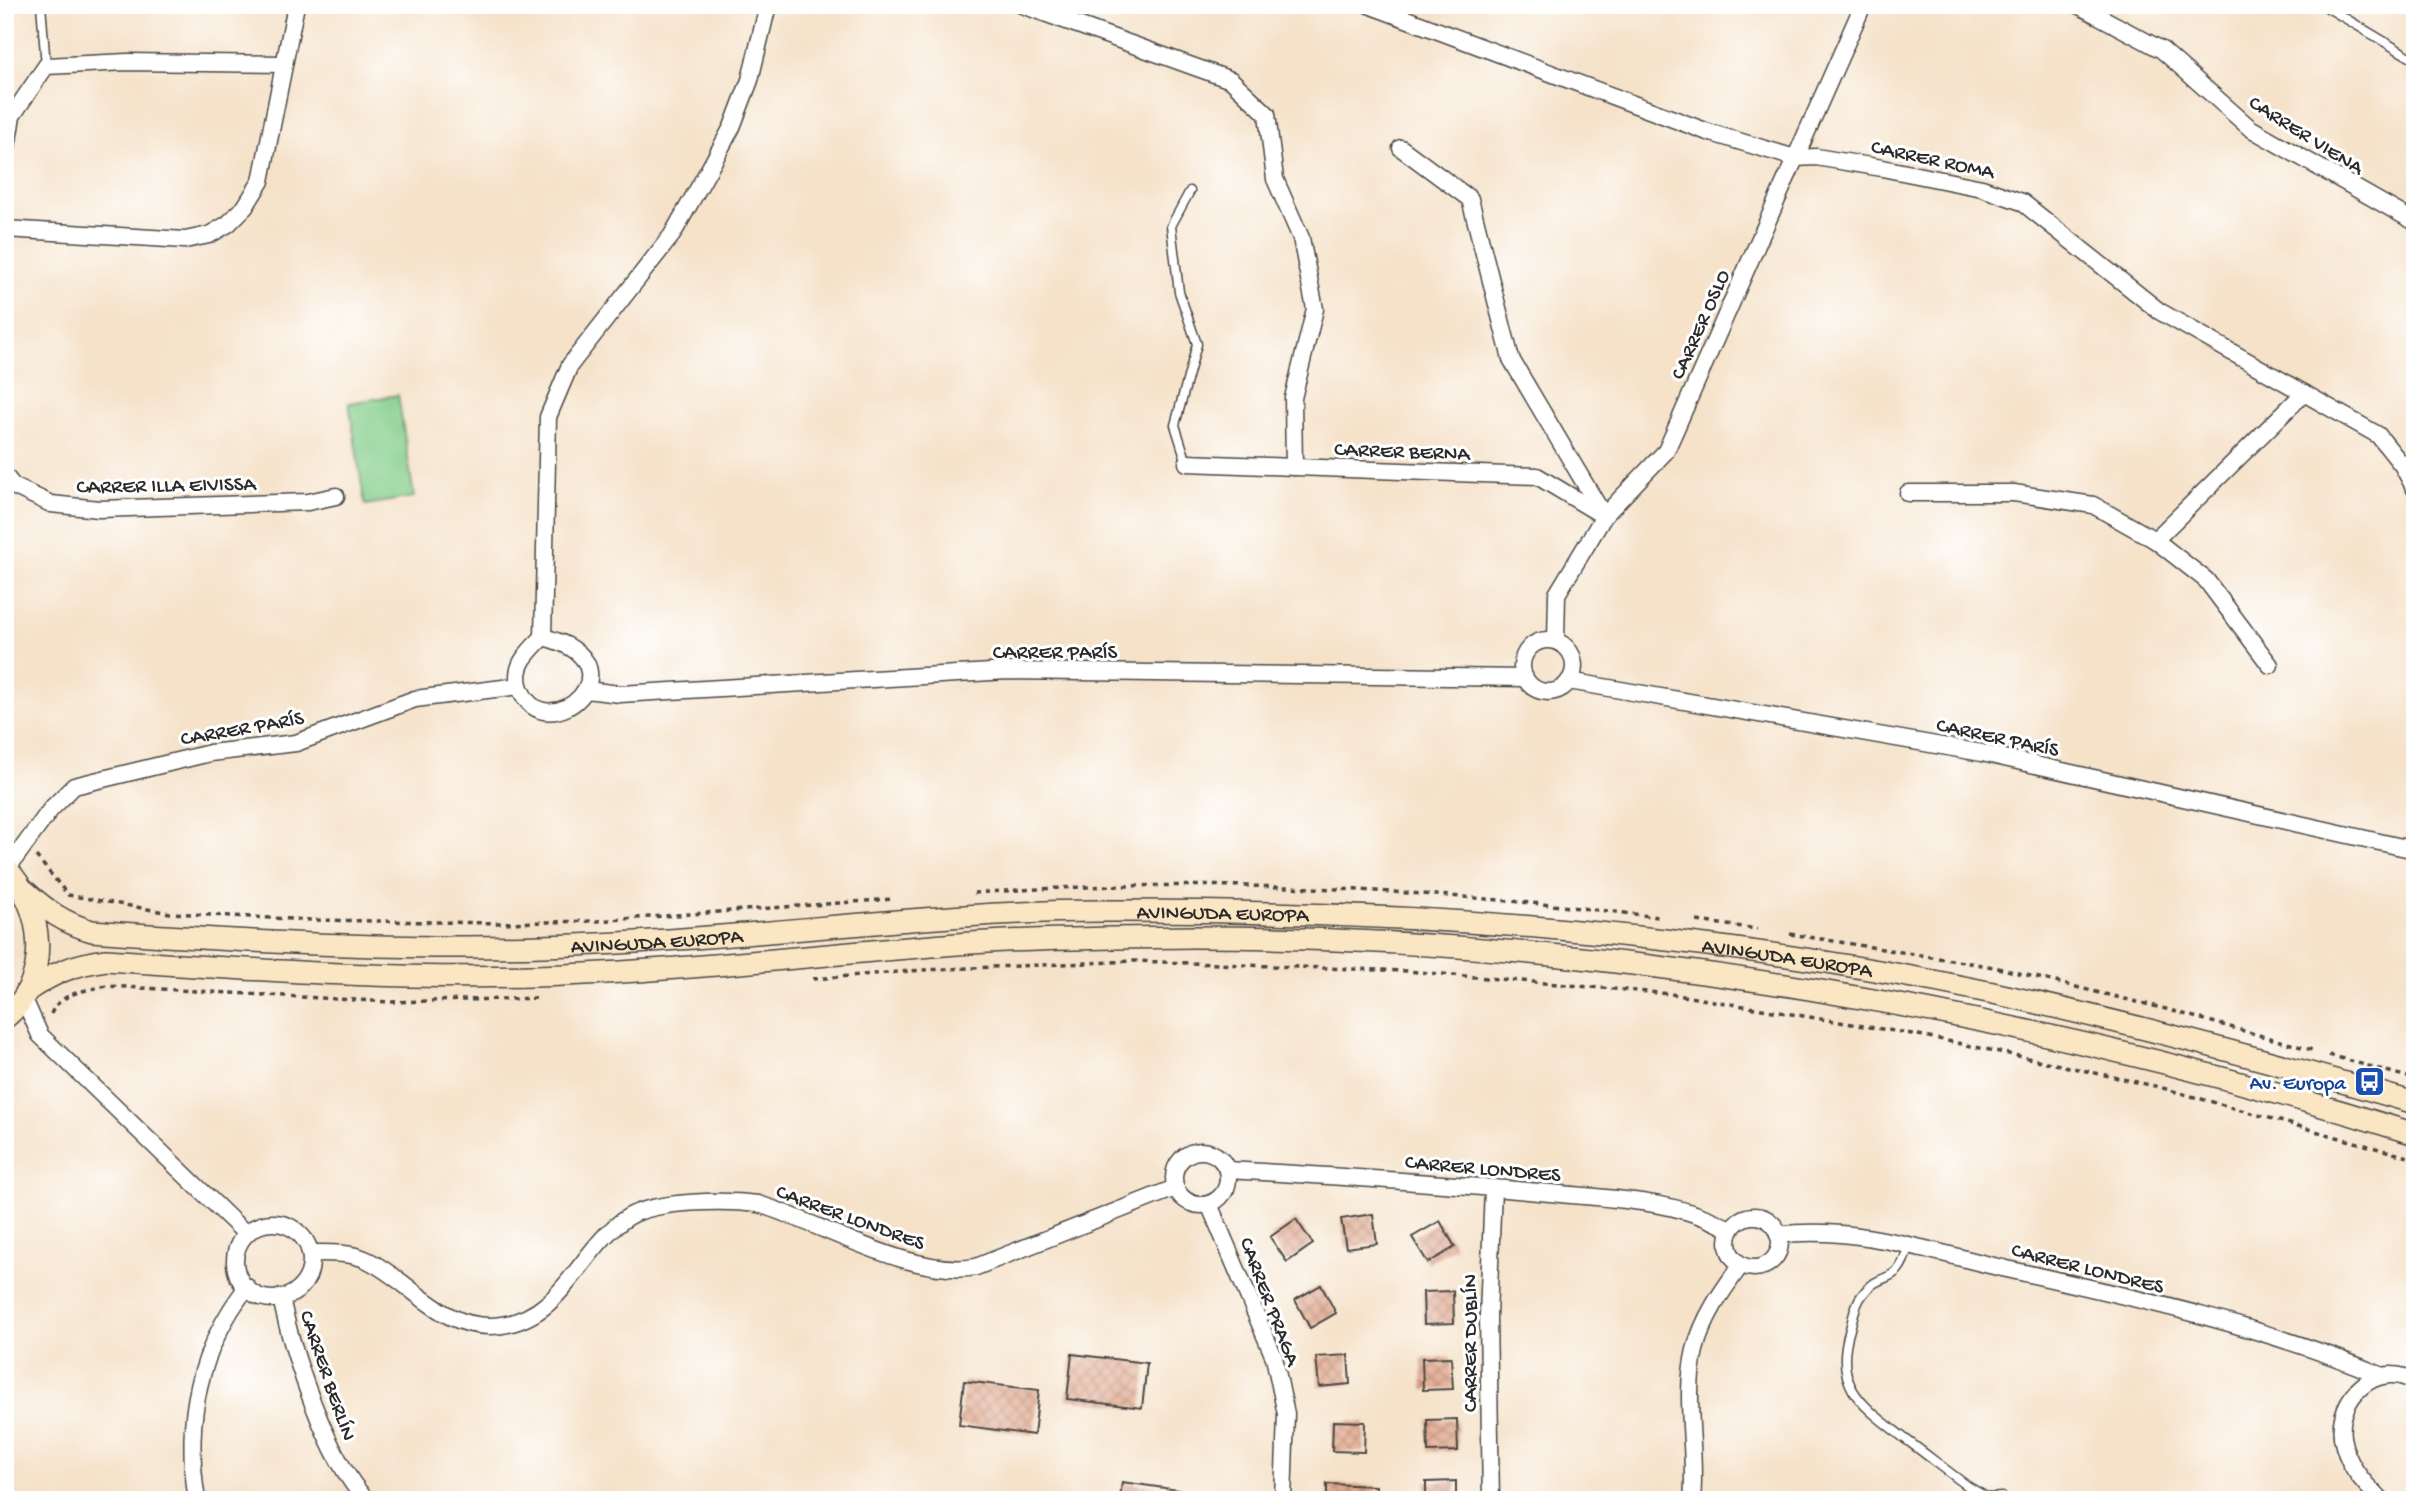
<svg xmlns="http://www.w3.org/2000/svg" width="2420" height="1505" font-family="'Gochi Hand',sans-serif">
  <style>
    .grass { fill: #83cd8a; stroke: #577c5a; stroke-width: 2 }
    .building { fill: url(#building-cross-hatch) }
    .lines { fill: none; stroke-linecap: round; stroke-linejoin: round }
    .lane-casing { stroke: #494643; stroke-width: 11 }
    .street-casing { stroke: #494643; stroke-width: 19 }
    .secondary-casing { stroke: #494643; stroke-width: 24 }
    .path { stroke: #494643; stroke-width: 3.5; stroke-dasharray: 5 5; stroke-linecap: butt }
    .lane { stroke: #fff; stroke-width: 8 }
    .street { stroke: #fff; stroke-width: 16 }
    .secondary { stroke: #fbe6c4; stroke-width: 21 }
    .labels { text-anchor: middle; stroke-width: 6; stroke-linejoin: round; paint-order: stroke }
    .street-label { font-size: 21px; fill: #2b2b2b; stroke: #fff }
    .transit-label { font-size: 21px; fill: #164399; stroke: #fff; text-anchor: end }
  </style>
  <defs>
    <pattern id="building-cross-hatch" width="8" height="8" patternUnits="userSpaceOnUse" patternTransform="scale(1.75)"><rect width="8" height="8" fill="#e2a88c"/><path d="M0 0l8 8M0 8l8-8" fill="none" stroke="#b78973"/></pattern>
  </defs>
  <rect width="100%" height="100%" fill="#fff"/>
  <filter id="ink" filterUnits="userSpaceOnUse"><feTurbulence type="fractalNoise" baseFrequency=".0143" numOctaves="2"/><feDisplacementMap in="SourceGraphic" scale="14" xChannelSelector="R" yChannelSelector="G"/><feConvolveMatrix kernelMatrix="1 2 1 2 8 2 1 2 1" color-interpolation-filters="sRGB"/></filter>
  <filter id="wash" filterUnits="userSpaceOnUse"><feTurbulence type="fractalNoise" baseFrequency=".00686" numOctaves="4" result="noise"/><feDisplacementMap in="SourceGraphic" scale="28" xChannelSelector="R" yChannelSelector="G"/><feGaussianBlur stdDeviation="1.57" result="paint"/><feColorMatrix in="noise" values="0 0 0 0 0 0 0 0 0 0 0 0 0 0 0 0 0 1.4 0 .05"/><feComposite in="paint" operator="in"/></filter>
  <g filter="url(#wash)">
    <rect width="100%" height="100%" fill="#f5e2c9"/>
    <!-- grass -->
    <polygon class="grass" points="398,395 414,497 365,505 349,403"/>
    <g id="blocks">
      <!-- building -->
      <g class="building">
        <polygon points="1373,1214 1377,1244 1346,1248 1341,1219"/>
        <polygon points="1296,1219 1313,1244 1287,1262 1270,1237"/>
        <polygon points="1440,1221 1455,1247 1428,1263 1412,1237"/>
        <polygon points="1321,1285 1336,1313 1310,1328 1295,1300"/>
        <polygon points="1453,1291 1454,1323 1424,1324 1423,1292"/>
        <polygon points="1072,1354 1147,1363 1142,1408 1067,1399"/>
        <polygon points="1348,1355 1350,1384 1319,1387 1316,1357"/>
        <polygon points="1451,1357 1453,1389 1423,1390 1422,1358"/>
        <polygon points="964,1381 1039,1390 1034,1435 959,1425"/>
        <polygon points="1457,1419 1458,1451 1428,1452 1427,1420"/>
        <polygon points="1333,1421 1365,1422 1364,1452 1332,1451"/>
        <polygon points="1456,1481 1456,1500 1426,1500 1426,1482"/>
        <polygon points="1122,1482 1179,1490 1178,1500 1120,1500"/>
        <polygon points="1327,1484 1376,1486 1375,1500 1327,1500"/>
      </g>
    </g>
  </g>
  <g filter="url(#ink)">
    <use href="#blocks" fill-opacity="0" stroke="#494643" stroke-width="2"/>
    <g class="lines">
      <defs>
        <g id="lane">
          <polyline points="41,5 46,66"/>
          <polyline points="2323,5 2415,60"/>
          <polyline points="1187,463 1175,425 1197,344 1179,292 1171,226 1190,191"/>
          <path d="M1908 1246C1899 1288 1881 1269 1863 1294 1855 1303 1853 1318 1850 1329 1832 1387 1863 1406 1904 1438 1926 1454 1947 1471 1969 1487L1988 1498 2002 1497"/>
        </g>
        <g id="street">
          <polyline points="1022,5 1231,80 1267,114 1275,179 1301,238 1315,309 1293,398 1294,467"/>
          <polyline points="1369,5 1708,132 1795,158 1816,157 1882,168 1982,188 2022,202 2159,311 2378,435 2402,465 2415,489"/>
          <polyline points="2078,5 2162,50 2250,128 2415,222"/>
          <polyline points="1401,148 1470,199 1511,359 1604,516"/>
          <polyline points="5,159 12,116 46,66 127,62 284,64"/>
          <polyline points="5,229 185,240 209,235 228,224 245,207 261,181 296,5"/>
          <polyline points="1187,463 1537,476 1602,515"/>
          <polyline points="5,476 13,486 51,504 99,509 308,502 336,496"/>
          <polyline points="1908,493 2014,493 2093,505 2155,540 2304,393"/>
          <polyline points="2155,540 2206,580 2270,665"/>
          <polyline points="543,637 548,417 570,365 672,235 712,164 732,127 750,80 768,5"/>
          <path d="M543 637C648 663 545 754 520 688 512 666 529 651 543 637Z"/>
          <circle cx="1548" cy="666" r="26"/>
          <polyline points="1556,641 1557,594 1604,516 1666,451 1863,5"/>
          <polyline points="1569,681 1982,753 2415,850"/>
          <polyline points="586,690 620,694 1008,671 1525,678"/>
          <polyline points="7,869 51,809 74,786 210,753 296,743 415,699 519,686"/>
          <polyline points="23,997 40,1035 246,1234"/>
          <circle cx="1201" cy="1178" r="27"/>
          <path d="M1227 1170C1335 1176 1443 1183 1550 1193 1611 1199 1677 1199 1731 1230"/>
          <polyline points="1209,1204 1274,1357 1286,1414 1283,1500"/>
          <circle cx="1754" cy="1242" r="26"/>
          <circle cx="273" cy="1261" r="38"/>
          <path d="M1778 1235C1851 1225 1927 1250 1998 1267 2127 1296 2258 1324 2380 1375"/>
          <path d="M310 1253C328 1253 350 1252 367 1260 413 1282 444 1334 502 1325 566 1315 579 1248 628 1217 656 1200 726 1200 758 1204 822 1223 911 1278 976 1267L1175 1188"/>
          <path d="M281 1297C292 1353 327 1458 366 1500"/>
          <path d="M197 1500C184 1422 198 1350 247 1287"/>
          <polyline points="1491,1500 1488,1316 1493,1188"/>
          <path d="M1692 1500C1697 1450 1683 1398 1695 1350 1703 1318 1722 1291 1741 1265"/>
          <path d="M2382 1500C2363 1484 2346 1462 2342 1437 2337 1397 2377 1359 2415 1382"/>
        </g>
        <g id="secondary">
          <path d="M5 867C45 907 52 980 5 1018"/>
          <path id="s1" d="M25 891C46 910 64 923 92 931 261 943 429 952 598 944 767 937 934 911 1103 911 1402 910 1701 931 1993 993 2135 1024 2275 1062 2415 1103"/>
          <path d="M27 991C53 973 75 964 106 960 265 971 426 982 585 974 714 968 842 952 971 943 1045 938 1119 938 1193 937 1605 937 2023 1011 2415 1134"/>
        </g>
      </defs>
      <!-- lane casing -->
      <use href="#lane" class="lane-casing"/>
      <!-- street casing -->
      <use href="#street" class="street-casing"/>
      <!-- secondary casing -->
      <use href="#secondary" class="secondary-casing"/>
      <!-- path -->
      <g class="path">
        <polyline points="36,856 68,895 170,913 313,920 499,923 596,921 893,899"/>
        <path d="M974 893C1202 876 1431 889 1658 917"/>
        <polyline points="1697,921 1758,929"/>
        <polyline points="1790,934 1994,967 2166,1009 2312,1050"/>
        <polyline points="813,979 923,970 1135,961 1407,971 1671,994 1924,1036 2037,1060 2159,1087 2415,1159"/>
        <path d="M51 1014C59 993 86 990 107 986L391 1002 540 998"/>
        <polyline points="2329,1055 2415,1079"/>
      </g>
      <!-- lane -->
      <use href="#lane" class="lane"/>
      <!-- street -->
      <use href="#street" class="street"/>
      <!-- secondary -->
      <use href="#secondary" class="secondary"/>
    </g>
  </g>
  <!-- icons -->
  <defs>
    <symbol id="bus-square" viewBox="-11 -11 22 22"><rect x="-9" y="-9" width="18" height="18" rx="4" fill="#1a4fb4" stroke="#fff"/><path d="M-5-6H5V4H4V6H2V4H-2V6H-4V4H-5ZM-3.5-4V0h7V-4ZM-3.5 1.2v1.5H-2V1.2ZM2 1.2v1.5H3.5V1.2Z" fill="#fff"/></symbol>
  </defs>
  <g fill-rule="evenodd">
    <use href="#bus-square" x="2352" y="1064" width="35" height="35"/>
  </g>
  <g class="labels">
    <!-- street labels -->
    <g class="street-label">
      <text transform="translate(2307 134) rotate(32)" y="7">CARRER VIENA</text>
      <text transform="translate(1933 158) rotate(12)" y="7">CARRER ROMA</text>
      <text transform="translate(1699 324) rotate(-66)" y="7">CARRER OSLO</text>
      <text transform="translate(1402 450) rotate(2)" y="7">CARRER BERNA</text>
      <text transform="translate(166 484) rotate(-1)" y="7">CARRER ILLA EIVISSA</text>
      <text x="1055" y="658">CARRER PARÍS</text>
      <text transform="translate(242 727) rotate(-10)" y="7">CARRER PARÍS</text>
      <text transform="translate(1998 736) rotate(12)" y="7">CARRER PARÍS</text>
      <text dy="7" stroke="none"><textPath href="#s1" startOffset="1211">AVINGUDA EUROPA</textPath></text>
      <text dy="7" stroke="none"><textPath href="#s1" startOffset="644">AVINGUDA EUROPA</textPath></text>
      <text dy="7" stroke="none"><textPath href="#s1" startOffset="1778">AVINGUDA EUROPA</textPath></text>
      <text transform="translate(1483 1167) rotate(5)" y="7">CARRER LONDRES</text>
      <text transform="translate(851 1216) rotate(20)" y="7">CARRER LONDRES</text>
      <text transform="translate(2088 1267) rotate(14)" y="7">CARRER LONDRES</text>
      <text transform="translate(1271 1301) rotate(69)" y="7">CARRER PRAGA</text>
      <text transform="translate(1469 1343) rotate(-90)" y="7">CARRER DUBLÍN</text>
      <text transform="translate(329 1375) rotate(71)" y="7">CARRER BERLÍN</text>
    </g>
    <!-- transit labels -->
    <g class="transit-label">
      <text x="2346" y="1089">Av. Europa</text>
    </g>
  </g>
  <!-- margin -->
  <rect width="2420" height="1505" fill="none" stroke="#fff" stroke-width="28"/>
</svg>
